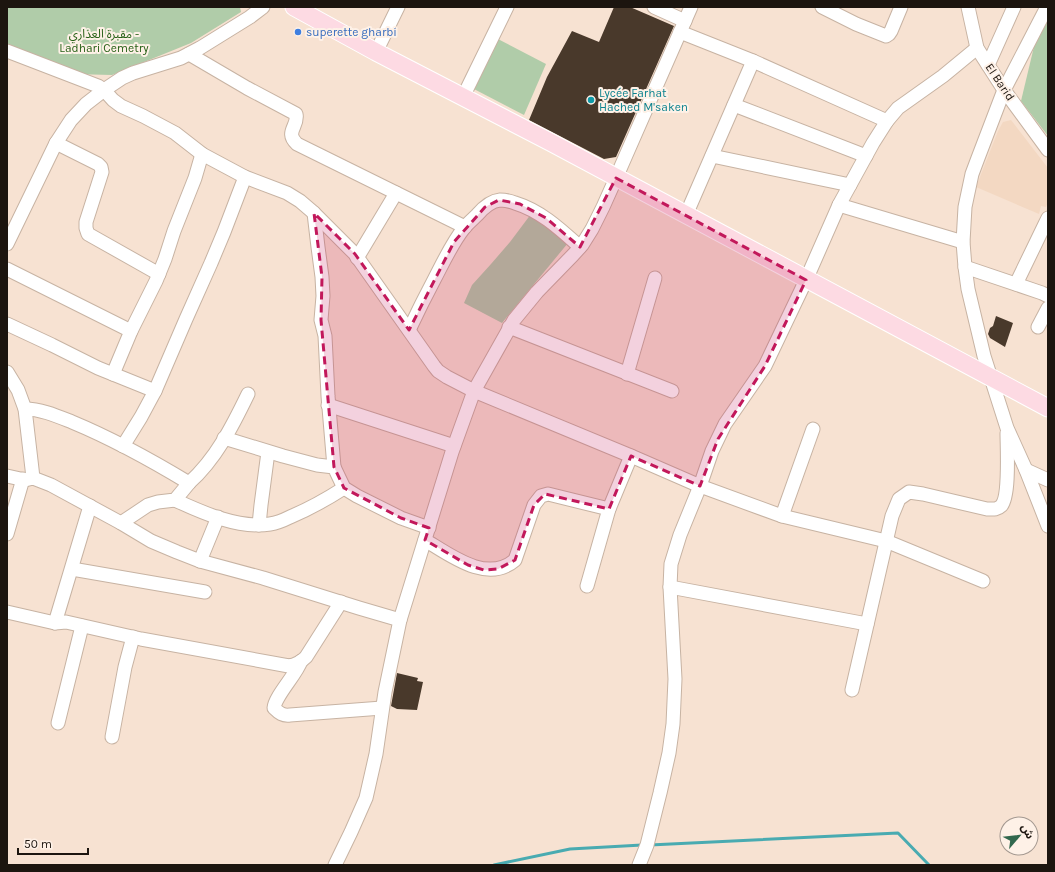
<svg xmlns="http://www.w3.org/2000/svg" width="1055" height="872" font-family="Karla,'Noto Sans Arabic',sans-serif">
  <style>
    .built { fill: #f3d8c2 }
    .green { fill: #b0cca9 }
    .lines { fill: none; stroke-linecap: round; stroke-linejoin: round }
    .stream { stroke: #49abb1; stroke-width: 3 }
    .building { fill: #49392b }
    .minor-casing { stroke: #c7b3a3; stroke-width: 15 }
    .major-casing { stroke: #fff; stroke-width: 19 }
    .minor { stroke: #fff; stroke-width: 13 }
    .major { stroke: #fddae3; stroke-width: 17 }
    .marked { fill: #c2185b; fill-opacity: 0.2; stroke: #c2185b; stroke-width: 3; stroke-dasharray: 8 5; stroke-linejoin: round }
    .shop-dot { fill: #3f7fe0; stroke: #fef1e7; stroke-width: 1.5 }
    .culture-dot { fill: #0f9aa8; stroke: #fef1e7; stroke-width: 1.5 }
    .labels { text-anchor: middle; stroke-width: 4; stroke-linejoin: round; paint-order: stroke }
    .shop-label { font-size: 12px; fill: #366cbe; stroke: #fef1e7; text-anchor: start }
    .park-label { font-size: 12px; fill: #286117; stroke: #fef1e7 }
    .street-label { font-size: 12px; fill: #1c150f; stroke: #fef1e7 }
    .culture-label { font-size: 12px; fill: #0d838f; stroke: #fef1e7; text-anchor: start }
  </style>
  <rect width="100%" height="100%" fill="#f7e2d2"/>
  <!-- built -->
  <polygon class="built" points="1011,120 1048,168 1048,202 1046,207 1041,206 1039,214 976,187 998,131 1003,122"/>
  <!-- green -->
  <g class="green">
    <polygon points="7,7 240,7 241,12 191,43 112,75 72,74 7,48"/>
    <polygon points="1048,18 1048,136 1021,101 1037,34"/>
    <polygon points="498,39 546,64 524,115 472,88"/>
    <polygon points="531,214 568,243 502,323 464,303 472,285 491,264 510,242"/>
  </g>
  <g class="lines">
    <!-- stream -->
    <g class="stream">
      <polyline points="650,845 898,833 929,865"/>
      <polyline points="494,865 570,849 642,845"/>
    </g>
  </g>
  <!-- building -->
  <g class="building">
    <polygon points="614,7 630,7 674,26 616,157 604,159 529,120 547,77 572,31 599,42"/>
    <polygon points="996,316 1013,323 1005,347 990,338 988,334 990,328 993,326"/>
    <polygon points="397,673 418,678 417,681 423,682 417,710 397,709 391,706"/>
  </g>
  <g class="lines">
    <defs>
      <g id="minor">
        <polyline points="654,7 685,21"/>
        <polyline points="822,7 856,24 886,36 889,34 891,31 901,7"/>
        <polyline points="968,7 977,48 1004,90 1048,150"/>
        <polyline points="1047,7 1004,90 978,158 972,174 965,207 963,242 965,267 968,289 984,356 1007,428 1026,470 1048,526"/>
        <polyline points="680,32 753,61 887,121"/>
        <polyline points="7,51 98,86 104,90 113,100 121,106 143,116 175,133 202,154 245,177 287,193 300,201 314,213 355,254 434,366 438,371 447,377 474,391 631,456 700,486 782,516 886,541 983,581"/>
        <polyline points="376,52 398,7"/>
        <path d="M189 54 247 88 296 114C299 126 284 132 297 144L465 227"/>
        <polyline points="988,65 1014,7"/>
        <polyline points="463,97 507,7"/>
        <polyline points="734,105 866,156"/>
        <polyline points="56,143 98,164 101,167 102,172 86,222 86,228 88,234 159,274"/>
        <polyline points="712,156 850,185"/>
        <polyline points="839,205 963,242"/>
        <polyline points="314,213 318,247 322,277 323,296 321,320 325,336 328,396 334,467"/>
        <polyline points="686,215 753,61"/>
        <polyline points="7,244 56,143 71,120 86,104 104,90 122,78 133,73 181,58 200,48 250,17 263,7"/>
        <polyline points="357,258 396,193"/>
        <polyline points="965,267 1042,293 1048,296"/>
        <polyline points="7,269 131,331 113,374"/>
        <polyline points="1016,284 1045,224 1048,218"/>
        <polyline points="7,324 52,345 98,368 155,391"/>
        <polyline points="509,327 672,391"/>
        <polyline points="1038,327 1048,308"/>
        <path d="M409 330C417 313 426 295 435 278 444 261 452 243 464 228 468 223 473 219 477 215 483 208 490 201 500 200 505 200 510 201 515 203 541 211 560 229 580 247"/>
        <polyline points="131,331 156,281 165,259 174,231 195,178 202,154"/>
        <polyline points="7,372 18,390 25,409 32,469 33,478"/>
        <polyline points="627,374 655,278"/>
        <polyline points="328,405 454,446"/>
        <path d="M25 409C41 409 57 416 72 422 113 439 151 460 189 483L175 500 158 502 148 505 121 523"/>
        <polyline points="224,438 283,456 317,465 334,467 344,488 357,496 401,518 429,528"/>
        <polyline points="123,446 141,417 155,391 186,319 211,263 224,232 245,177"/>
        <polyline points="1026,470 1048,480"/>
        <polyline points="7,476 25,480 33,478 51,485 121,523 151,541 177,552 200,561 263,578 359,608 400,620"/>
        <path d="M189 483C216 459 233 425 248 394"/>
        <path d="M175 500C203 513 239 529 270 524 277 523 284 520 290 517 309 509 327 499 344 488"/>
        <polyline points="782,516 813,429"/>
        <polyline points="259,525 261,505 268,452"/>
        <polyline points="7,534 23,479"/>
        <path d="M425 540C450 555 487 584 515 560L534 505 541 496 548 494 609 509"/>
        <polyline points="200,561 218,517"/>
        <polyline points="72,569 205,592"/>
        <polyline points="587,586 609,509 631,456"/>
        <polyline points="670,587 867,624"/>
        <path d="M7 612 55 623 66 622 141 639 289 666C296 665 301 662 306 657L341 602"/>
        <polyline points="55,623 90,506"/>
        <path d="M301 661C296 675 275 696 274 708 279 713 283 716 290 715L382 708"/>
        <path d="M852 690 892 516 899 499 909 492 923 494 987 509C992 509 997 510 1001 506 1010 497 1007 447 1007 433"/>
        <polyline points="58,723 82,626"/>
        <polyline points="112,737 125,667 133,637"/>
        <polyline points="335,865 351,832 366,798 376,754 385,692 400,620 452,452 474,391 514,320 537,292 573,255 582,245 592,229 603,207 616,178 691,7"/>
        <polyline points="639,865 647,845 660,793 669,753 673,724 675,679 670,587 671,564 680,535 700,486 712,451 725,424 765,366 806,280 839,205 873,143 887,121 898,108 943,76 977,48"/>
      </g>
      <polyline id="major" points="294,7 376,52 552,143 1048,408"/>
    </defs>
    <!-- minor casing -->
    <use href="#minor" class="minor-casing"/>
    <!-- major casing -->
    <use href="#major" class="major-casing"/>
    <!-- minor -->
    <use href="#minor" class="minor"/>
    <!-- major -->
    <use href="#major" class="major"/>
  </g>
  <!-- marked area -->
  <path class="marked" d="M616 178 806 280 765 366 718 439 700 486 631 456 609 509 545 494 534 505 515 560 498 569 484 570 468 565 425 540 429 528 401 518 344 488 334 467 321 320 322 277 314 213 355 254 409 330 454 242 485 207 499 200 520 204 546 218 580 247Z"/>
  <!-- markers -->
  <circle class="shop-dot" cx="298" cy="32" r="4"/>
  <circle class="culture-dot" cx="591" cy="100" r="4"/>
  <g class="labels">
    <!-- shop labels -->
    <g class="shop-label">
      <text x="306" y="36">superette gharbi</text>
    </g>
    <!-- park labels -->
    <g class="park-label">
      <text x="104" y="38">مقبرة العذاري -<tspan x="104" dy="14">Ladhari Cemetry</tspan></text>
    </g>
    <!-- street labels -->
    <g class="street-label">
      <text transform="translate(1000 82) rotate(56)" y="4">El Barid</text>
    </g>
    <!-- culture labels -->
    <g class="culture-label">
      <text x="599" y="97">Lycée Farhat<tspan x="599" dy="14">Hached M'saken</tspan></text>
    </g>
  </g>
  <!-- border -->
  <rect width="1055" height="872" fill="none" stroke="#1c150f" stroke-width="16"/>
  <!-- north arrow -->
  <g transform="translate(1019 836) rotate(62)"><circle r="19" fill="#fef1e7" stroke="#a49991"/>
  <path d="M0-3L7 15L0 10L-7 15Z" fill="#32684e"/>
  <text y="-6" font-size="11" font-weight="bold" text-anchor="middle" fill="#1c150f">ش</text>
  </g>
  <!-- scale -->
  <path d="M18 848v6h70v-6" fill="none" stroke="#1c150f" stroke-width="2"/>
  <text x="24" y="848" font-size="12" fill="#1c150f" stroke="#fef1e7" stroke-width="3" paint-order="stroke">50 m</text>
</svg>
